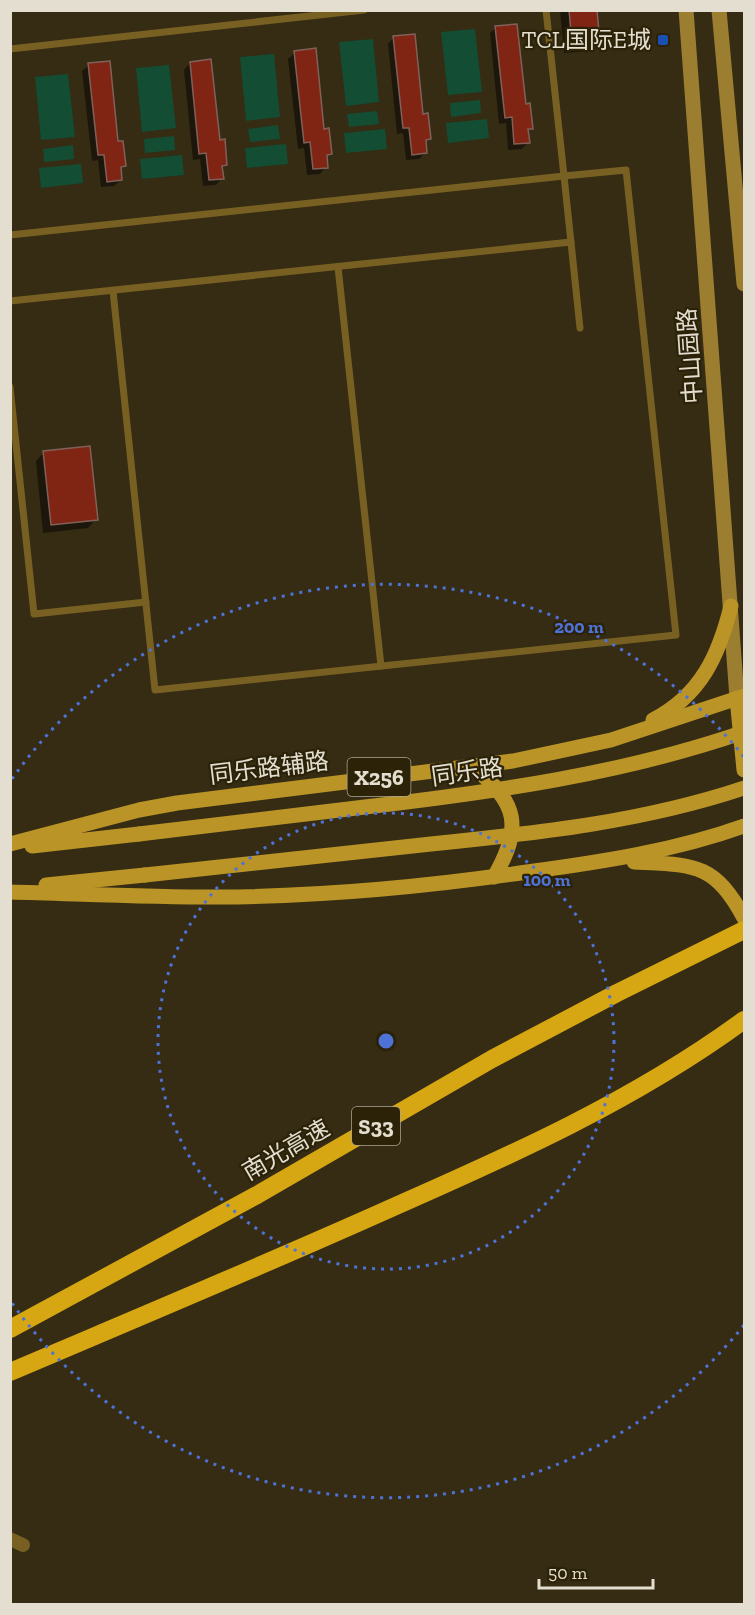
<svg xmlns="http://www.w3.org/2000/svg" width="755" height="1615" font-family="'Zilla Slab','Noto Sans SC',serif">
  <style>
    .green { fill: #134d34 }
    .shadow { fill: #0007 }
    .building { fill: #802513; stroke: #80615a; stroke-width: 1.5 }
    .lines { fill: none; stroke-linecap: round; stroke-linejoin: round }
    .lane { stroke: #786023; stroke-width: 7 }
    .street { stroke: #786023; stroke-width: 14 }
    .secondary { stroke: #9c7e30; stroke-width: 15 }
    .primary { stroke: #ba9426; stroke-width: 15 }
    .highway { stroke: #d6a712; stroke-width: 18 }
    .primary-bridge { stroke: #ba9426; stroke-width: 15 }
    .ring { fill: none; stroke: #4e72d6; stroke-width: 3; stroke-dasharray: 3 6 }
    .transit-dot { fill: #1a4fb4; stroke: #2b2208; stroke-width: 2 }
    .labels { text-anchor: middle; stroke-width: 4.5; stroke-linejoin: round; paint-order: stroke }
    .shield { fill: #2b2208; stroke: #aca693; stroke-width: 1.5 }
    .shield-label { font-size: 22px; font-weight: bold; fill: #e3decf }
    .poi-label { font-size: 24px; fill: #e3decf; stroke: #2b2208; text-anchor: end }
    .street-label { font-size: 24px; fill: #e3decf; stroke: #2b2208 }
    .centre { fill: #4e72d6; stroke: #2b2208; stroke-width: 3 }
    .ring-label { font-size: 18px; text-anchor: middle; font-weight: bold; fill: #4e72d6; stroke: #2b2208; stroke-width: 4.5; stroke-linejoin: round; paint-order: stroke }
  </style>
  <rect width="100%" height="100%" fill="#352c13"/>
  <!-- green -->
  <g class="green">
    <polygon points="475,29 482,92 448,95 441,32"/>
    <polygon points="373,39 379,102 346,106 339,42"/>
    <polygon points="274,54 280,117 246,121 240,57"/>
    <polygon points="169,65 176,128 142,132 136,68"/>
    <polygon points="68,74 75,137 41,140 35,77"/>
    <polygon points="480,100 481,113 451,117 450,103"/>
    <polygon points="377,111 379,124 349,127 347,114"/>
    <polygon points="487,119 489,138 448,143 446,123"/>
    <polygon points="278,125 280,139 250,142 248,129"/>
    <polygon points="385,129 387,149 346,153 344,133"/>
    <polygon points="174,136 175,150 145,153 144,139"/>
    <polygon points="286,144 288,164 247,168 245,148"/>
    <polygon points="73,145 74,159 44,162 43,149"/>
    <polygon points="182,155 184,175 142,179 140,159"/>
    <polygon points="81,164 83,183 41,188 39,168"/>
  </g>
  <!-- shadow -->
  <g class="shadow">
    <polygon points="560,10 596,10 599,42 590,51 564,53"/>
    <polygon points="496,27 531,128 527,133 528,142 522,149 508,150 506,123 499,124 490,33"/>
    <polygon points="394,37 429,139 425,143 426,152 419,159 406,160 403,133 397,134 388,44"/>
    <polygon points="295,52 330,153 325,158 326,167 320,174 307,175 304,148 298,149 288,59"/>
    <polygon points="190,63 226,164 221,169 222,178 216,185 203,186 200,159 193,160 184,70"/>
    <polygon points="89,65 124,166 120,170 121,180 114,186 101,187 98,160 92,161 82,71"/>
    <polygon points="44,452 96,519 88,528 43,533 36,461"/>
  </g>
  <!-- building -->
  <g class="building">
    <polygon points="569,10 597,10 600,43 572,45"/>
    <polygon points="517,24 526,104 530,103 533,129 528,129 530,143 514,144 512,117 505,118 495,26"/>
    <polygon points="415,34 423,114 428,113 431,139 426,140 427,153 412,155 409,128 403,128 393,36"/>
    <polygon points="316,48 324,129 329,128 332,154 327,155 328,168 313,169 310,142 304,143 294,51"/>
    <polygon points="211,59 220,140 225,139 227,165 222,166 224,179 209,180 206,153 199,154 190,62"/>
    <polygon points="110,61 118,141 123,141 126,166 121,167 122,180 107,182 104,155 98,155 88,63"/>
    <polygon points="90,446 98,520 51,525 43,451"/>
  </g>
  <g class="lines">
    <!-- lane -->
    <g class="lane">
      <polyline points="10,49 364,10"/>
      <polyline points="10,235 564,176 546,10"/>
      <polyline points="338,267 381,666"/>
      <polyline points="113,291 155,690 676,635 626,170 564,176 580,328"/>
      <polyline points="10,301 571,242"/>
      <polyline points="10,387 34,614 146,602"/>
    </g>
    <!-- street -->
    <polyline class="street" points="10,1539 23,1545"/>
    <!-- secondary -->
    <g class="secondary">
      <polyline points="686,10 737,698"/>
      <polyline points="719,10 744,284"/>
    </g>
    <!-- primary -->
    <g class="primary">
      <polyline points="737,698 744,770"/>
      <path d="M653 720C701 695 719 655 731 606"/>
      <path d="M472 766C518 802 523 827 494 877"/>
      <polyline points="10,844 139,810 177,803 513,761 611,740 744,696"/>
      <polyline points="32,846 139,834"/>
      <path d="M634 862C693 865 714 862 744 918"/>
      <polyline points="46,885 145,875"/>
      <path d="M10 892C86 894 162 898 238 897 334 895 432 886 527 872 601 862 674 851 744 826"/>
    </g>
    <!-- highway -->
    <g class="highway">
      <polyline points="10,1329 257,1195 492,1059 617,993 744,930"/>
      <path d="M10 1372C137 1318 264 1265 389 1209 512 1155 635 1100 744 1020"/>
    </g>
    <!-- primary-bridge -->
    <g class="primary-bridge">
      <path d="M139 834C215 825 290 816 365 807 494 792 622 774 744 732"/>
      <path d="M145 875C241 865 336 854 431 844 538 833 642 822 744 788"/>
    </g>
  </g>
  <!-- distance rings -->
  <g class="ring">
    <circle cx="386" cy="1041" r="228"/>
    <path d="M744 1325A457 457 0 0 1 12 1303M12 779A457 457 0 0 1 744 757"/>
  </g>
  <!-- markers -->
  <rect class="transit-dot" x="657" y="34" width="12" height="12" rx="3"/>
  <g class="labels">
    <!-- shield labels -->
    <g class="shield">
      <rect x="347.5" y="758" width="63" height="38" rx="4.5"/>
      <rect x="352" y="1107" width="48" height="38" rx="4.5"/>
    </g>
    <g class="shield-label">
      <text x="379" y="785">X256</text>
      <text x="376" y="1134">S33</text>
    </g>
    <!-- poi labels -->
    <g class="poi-label">
      <text x="651" y="48">TCL国际E城</text>
    </g>
    <!-- street labels -->
    <g class="street-label">
      <text transform="translate(690 356) rotate(-94)" y="8">中山园路</text>
      <text transform="translate(269 768) rotate(-7)" y="8">同乐路辅路</text>
      <text transform="translate(467 772) rotate(-8)" y="8">同乐路</text>
      <text transform="translate(286 1150) rotate(-30)" y="8">南光高速</text>
    </g>
  </g>
  <circle cx="386" cy="1041" r="9" class="centre"/>
  <g class="ring-label">
    <text x="579" y="633">200 m</text>
    <text x="547" y="886">100 m</text>
  </g>
  <!-- border -->
  <rect width="755" height="1615" fill="none" stroke="#e3decf" stroke-width="24"/>
  <!-- scale -->
  <path d="M539 1579v9h114v-9" fill="none" stroke="#e3decf" stroke-width="3"/>
  <text x="548" y="1579" font-size="18" fill="#e3decf" stroke="#2b2208" stroke-width="4.5" paint-order="stroke">50 m</text>
</svg>
